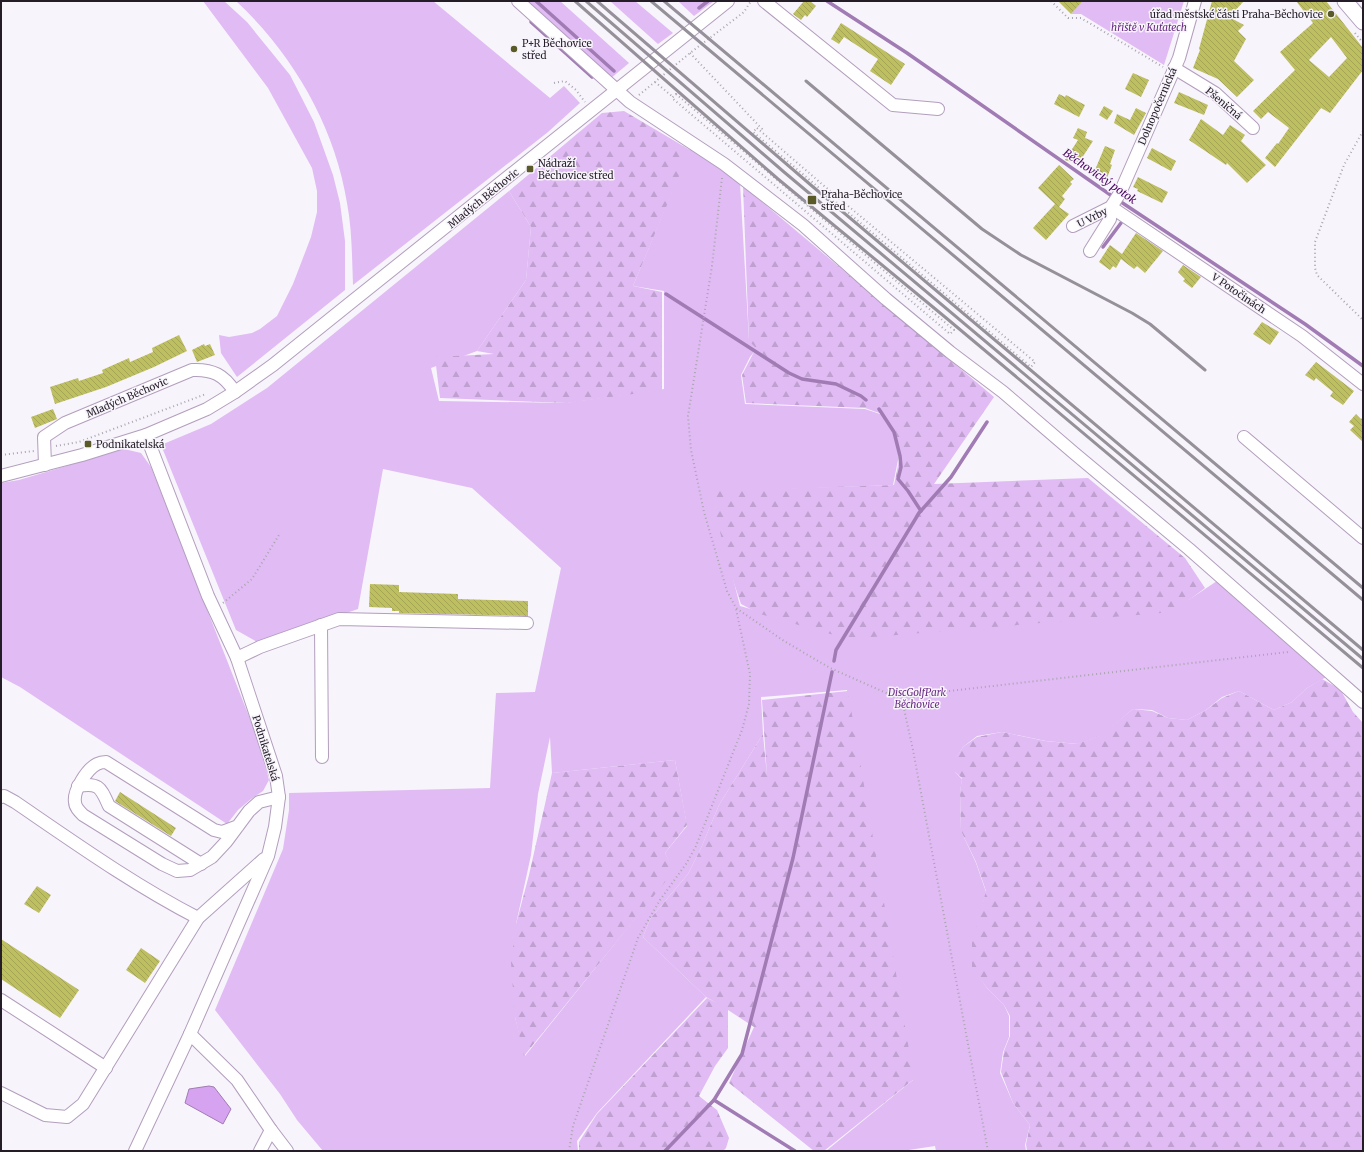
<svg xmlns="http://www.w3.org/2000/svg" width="1364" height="1152" font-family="Merriweather,serif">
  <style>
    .green { fill: #e0bbf4; fill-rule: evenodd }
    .forest { fill: url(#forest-firs) }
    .water { fill: #d6a3f0; stroke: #a17bb4 }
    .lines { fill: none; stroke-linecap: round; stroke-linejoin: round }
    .stream { stroke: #a17bb4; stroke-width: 3.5 }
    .building { fill: url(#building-back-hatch); fill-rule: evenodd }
    .minor-casing { stroke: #b29ebd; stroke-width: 14 }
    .major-casing { stroke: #b29ebd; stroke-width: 17 }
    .path { stroke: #aaa5ae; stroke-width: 2; stroke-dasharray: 1 3; stroke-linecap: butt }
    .minor { stroke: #fff; stroke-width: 12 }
    .major { stroke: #fff; stroke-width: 15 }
    .rail { stroke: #959099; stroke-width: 3 }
    .poi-dot { fill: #595a27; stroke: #f8f4fb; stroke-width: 1.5 }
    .labels { text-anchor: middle; stroke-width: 3; stroke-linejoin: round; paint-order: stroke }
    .poi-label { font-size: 10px; fill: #241d28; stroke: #f8f4fb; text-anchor: start }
    .park-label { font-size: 10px; font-style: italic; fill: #682a83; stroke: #f8f4fb }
    .street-label { font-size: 10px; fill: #241d28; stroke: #f8f4fb }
    .water-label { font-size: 11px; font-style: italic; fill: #4a0563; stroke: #f8f4fb }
  </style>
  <defs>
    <pattern id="forest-firs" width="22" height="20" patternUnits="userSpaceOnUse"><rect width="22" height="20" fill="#e0bbf4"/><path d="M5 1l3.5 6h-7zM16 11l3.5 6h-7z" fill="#c0a0d1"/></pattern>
    <pattern id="building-back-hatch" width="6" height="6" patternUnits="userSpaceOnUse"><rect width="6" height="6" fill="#bebf61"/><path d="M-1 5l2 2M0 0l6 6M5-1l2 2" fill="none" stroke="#a3a454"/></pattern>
  </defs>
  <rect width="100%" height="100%" fill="#f8f4fb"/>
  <!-- green -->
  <g class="green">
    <polygon points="203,1 224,1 247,22 290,75 314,122 333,175 340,203 345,241 345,290 237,377 221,353 219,335 229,337 252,333 260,329 277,316 293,284 311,237 317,212 317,191 312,168 268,88"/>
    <path d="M236 1H433L550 98 564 86 580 103 548 132 353 285C352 258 352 229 347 203 335 126 292 53 236 1Z"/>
    <polygon points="523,1 560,1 629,63 610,79"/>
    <polygon points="610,1 635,1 673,33 658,44"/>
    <polygon points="678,1 714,1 694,16"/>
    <polygon points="1083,1 1184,1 1164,65 1081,14 1071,14"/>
    <path d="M690 148 740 183 749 340 757 348 750 357 741 375 745 404 865 409 883 415 893 432 899 455 893 485 711 492 740 606 850 637 1172 611 1217 581 1328 676 1307 688 1292 702 1274 710 1239 691 1222 697 1206 710 1187 720 1168 718 1152 710 1133 709 1100 736 1078 744 1046 741 1002 732 977 736 963 747 956 758 955 772 962 779 960 792 961 831 976 863 986 892 973 943V968L987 988 1004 1005 1009 1016V1037L1003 1052 1000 1073 1013 1103 1030 1125 1025 1145 1026 1151H936L935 1146 902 1151H826L913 1080 847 690 761 697 763 734 719 805 701 848 688 874 650 919 643 937 706 997 597 1113 577 1141 578 1151H323L297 1120 280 1094 215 1010 283 849 289 810V793L490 788 496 693 535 692 561 568 472 488 383 469 358 609 259 643 236 630 161 445 211 424 267 388 509 191 531 227 526 280 477 351 431 368 439 401 565 403 664 389V291L633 286ZM550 737 552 773 675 760 687 826 665 853 673 871 525 1056 515 1017 516 924 531 855 538 794Z"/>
    <polygon points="124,449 141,453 151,467 261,747 269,780 263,791 251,799 238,810 227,824 20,687 1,677 1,483 19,480"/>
  </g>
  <!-- forest -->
  <g class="forest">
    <polygon points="624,111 690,150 633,286 662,292 662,390 567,403 440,398 435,357 494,354 477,351 526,280 531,227 509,191 602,113"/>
    <polygon points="743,186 994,397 934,484 1088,478 1185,558 1205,588 1173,612 848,639 760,614 741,604 729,568 710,491 894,485 900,456 894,432 882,414 865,408 746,403 742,375 756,348 749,341"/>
    <polygon points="1322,679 1340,689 1353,712 1363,723 1363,1151 1027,1151 1026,1144 1030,1125 1013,1103 1001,1072 1004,1051 1010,1036 1010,1016 1004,1005 987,988 972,968 972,942 986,891 976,862 961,831 960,792 962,778 955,772 955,759 963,747 977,737 1002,732 1045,741 1077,744 1099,736 1133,709 1152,711 1168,718 1187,720 1206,710 1222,698 1239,691 1274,710 1292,702 1307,688"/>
    <polygon points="848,691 914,1079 824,1151 814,1151 729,1083 754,1027 728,1010 728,1048 715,1066 699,1096 717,1110 729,1138 726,1148 723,1151 579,1151 579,1142 597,1114 707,998 717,1003 706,997 643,937 650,919 688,874 701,848 719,805 763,734 767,776 762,700"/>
    <polygon points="675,760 687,825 665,853 674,871 524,1056 515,1017 511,963 516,924 529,875 552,773"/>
  </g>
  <!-- water -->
  <polygon class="water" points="209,1086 214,1087 231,1109 223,1124 185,1103 189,1089"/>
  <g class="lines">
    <!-- stream -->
    <g class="stream">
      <polyline points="536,1 614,71"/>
      <polyline points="827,1 907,53 1112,196 1305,324 1363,366"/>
      <polyline points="699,8 708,1"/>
      <polyline points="531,22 592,77"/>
      <polyline points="1103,247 1121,223"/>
      <polyline points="666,294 789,373 802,379 836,384 861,396 866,400"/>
      <polyline points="879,409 894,432 900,456 901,467 898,479 908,491 921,511"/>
      <polyline points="834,661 836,650 919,513 951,477 987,422"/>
      <polyline points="714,1100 795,1151"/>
      <polyline points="665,1151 714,1100 742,1054 793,858 832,672"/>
    </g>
  </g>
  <!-- building -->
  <g class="building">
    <polygon points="804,1 810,1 816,6 807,17 805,15 801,20 793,14"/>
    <polygon points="1058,1 1083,1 1071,14"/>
    <polygon points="1212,1 1244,1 1229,17 1244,25 1238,31 1246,39 1234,61 1254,80 1237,97 1218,79 1193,68 1200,50 1199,49"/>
    <path d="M1296 1H1326L1363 48V70L1330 113 1321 108 1275 167 1265 158 1277 143 1278 144 1289 128 1268 112 1261 119 1253 111 1295 70 1280 52 1313 23ZM1331 37 1347 58 1329 77 1309 60Z"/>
    <polygon points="841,23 905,64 891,85 870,71 878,59 844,37 839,44 831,39"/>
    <polygon points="1133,73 1149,80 1141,97 1125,89"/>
    <polygon points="1179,92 1208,105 1204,115 1174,103"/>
    <polygon points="1059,94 1065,97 1066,95 1085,105 1079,117 1054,104"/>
    <polygon points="1104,106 1113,111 1107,120 1099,115"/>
    <polygon points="1136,108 1146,113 1134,135 1114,123 1117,114 1130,120"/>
    <polygon points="1201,119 1223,135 1230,125 1245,135 1241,141 1266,165 1247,183 1227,163 1226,165 1189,140"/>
    <polygon points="1078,128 1087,132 1085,138 1093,141 1078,164 1065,160 1078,140 1073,138"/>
    <polygon points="1105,146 1115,150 1110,164 1112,165 1107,178 1097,174 1099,171 1095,170"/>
    <polygon points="1152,148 1176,161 1171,171 1147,158"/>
    <polygon points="1059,165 1074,179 1070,182 1072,184 1062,196 1065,199 1059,207 1069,214 1046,240 1033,228 1055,204 1038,188"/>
    <polygon points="1138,177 1168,192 1162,203 1137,191 1138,189 1133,187"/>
    <polygon points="1136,233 1163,251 1145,273 1137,266 1134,269 1121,259 1116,268 1113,266 1110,270 1099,262 1110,245 1122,254"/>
    <polygon points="1183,265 1201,277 1192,288 1183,281 1185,279 1178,272"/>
    <polygon points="1262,322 1279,332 1270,345 1253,334"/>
    <polygon points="179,335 187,351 154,367 106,387 55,404 50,387 78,378 79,381 103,373 102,370 129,358 130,362 153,352 152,348"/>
    <polygon points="204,344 205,346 210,344 215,355 197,362 192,350"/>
    <polygon points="1316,362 1354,391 1343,405 1330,396 1333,392 1316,378 1314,381 1305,375"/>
    <polygon points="53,409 57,419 35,428 31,417"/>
    <polygon points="1356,414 1361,419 1363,417 1363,442 1350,430 1354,426 1349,422"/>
    <polygon points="370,584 399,585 399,592 458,594 458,599 528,601 528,616 399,613 399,611 392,611 392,608 369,607"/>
    <polygon points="120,792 176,828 171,836 115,801"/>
    <polygon points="37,886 51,895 39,913 24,904"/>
    <polygon points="1,939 79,990 60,1018 1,979"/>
    <polygon points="141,948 160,961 145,983 126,970"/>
  </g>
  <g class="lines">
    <defs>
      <g id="minor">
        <polyline points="518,1 630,102 724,164 803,225 886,299 950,352 1003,392 1074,453 1189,549 1363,702"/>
        <polyline points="764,1 893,105 938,109"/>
        <polyline points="1174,68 1215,93 1253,128"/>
        <polyline points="1111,207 1302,336 1363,384"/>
        <polyline points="1073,226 1111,207 1120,193 1179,58 1195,1"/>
        <polyline points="1090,251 1110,219 1111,207"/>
        <polyline points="1244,437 1363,538"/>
        <path d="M45 465 44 437 65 423 192 370C213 369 224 375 235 392"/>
        <polyline points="1,476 82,455 146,435 207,409 235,392 273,365 349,304 728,1"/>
        <polyline points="321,625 322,757"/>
        <polyline points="237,658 260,647 339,619 527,623"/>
        <path d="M78 786C100 782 101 789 109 806L201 864"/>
        <path d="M1 797 4 796 15 802C75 843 134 885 198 918"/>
        <path d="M238 826 222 832 214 830 106 762C103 762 99 763 97 764 87 769 73 791 75 802 75 807 79 811 83 815L162 864 177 871 190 870 212 857 226 842 249 811 259 802 279 797"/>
        <polyline points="1,1000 106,1068"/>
        <polyline points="190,1034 237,1080 271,1130 260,1151"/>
        <polyline points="1,1093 45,1115 67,1117 83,1104 198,918 264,859"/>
        <polyline points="271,1130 287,1151"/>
        <polyline points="135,1151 190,1034 268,856 275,827 279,797 276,776 237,658 208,596 146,435"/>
      </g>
      <polyline id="major" points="1345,1 1363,22"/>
    </defs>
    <!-- minor casing -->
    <use href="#minor" class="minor-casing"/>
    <!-- major casing -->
    <use href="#major" class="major-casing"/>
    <!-- path -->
    <g class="path">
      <polyline points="1051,1 1068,18 1081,18 1163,67"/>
      <polyline points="1355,33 1363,43"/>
      <polyline points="690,53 762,129 762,132"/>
      <polyline points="655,82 673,97"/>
      <polyline points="554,83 565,81 576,90 585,102"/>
      <polygon points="676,94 954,330 950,334 672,98"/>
      <polyline points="639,95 690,53 744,12 751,1"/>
      <polygon points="757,128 823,185 1035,362 1031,367 753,132"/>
      <polyline points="1363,131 1344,165 1315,242 1315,268 1317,275 1363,320"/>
      <polyline points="722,178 712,266 688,416 691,450 704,512 727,591 736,608 784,641 830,668 902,700 913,750 988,1151"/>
      <polyline points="56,446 79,442 206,394"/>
      <polyline points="1,455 34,451"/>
      <polyline points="223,603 252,579 279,535"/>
      <polyline points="902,700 932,693 1288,652"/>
      <polyline points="569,1151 573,1126 638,938 660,900 686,864 696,846 742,730 749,704 750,674 736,609"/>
    </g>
    <!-- minor -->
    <use href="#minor" class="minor"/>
    <!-- major -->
    <use href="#major" class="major"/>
    <!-- rail -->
    <g class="rail">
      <polyline points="575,1 778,179 945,317 1363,668"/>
      <polyline points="586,1 784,172 1363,659"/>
      <polyline points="597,1 812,186 1363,650"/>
      <polyline points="651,1 1363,600"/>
      <polyline points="664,1 1363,588"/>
      <polyline points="806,81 982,229 1021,255 1132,313 1150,324 1205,370"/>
    </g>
  </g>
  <!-- markers -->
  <g class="poi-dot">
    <circle cx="1331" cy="14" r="4"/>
    <circle cx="514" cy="49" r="4"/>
    <rect x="526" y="165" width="8" height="8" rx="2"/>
    <rect x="807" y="195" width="10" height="10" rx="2"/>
    <rect x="84" y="440" width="8" height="8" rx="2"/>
  </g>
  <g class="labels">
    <!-- poi labels -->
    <g class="poi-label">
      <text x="1323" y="18" text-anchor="end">úřad městské části Praha-Běchovice</text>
      <text x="522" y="47">P+R Běchovice<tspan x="522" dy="12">střed</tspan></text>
      <text x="538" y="167">Nádraží<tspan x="538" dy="12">Běchovice střed</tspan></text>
      <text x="821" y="198">Praha-Běchovice<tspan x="821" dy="12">střed</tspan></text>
      <text x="96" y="448">Podnikatelská</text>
    </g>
    <!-- park labels -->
    <g class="park-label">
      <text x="1149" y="31">hřiště v Kuťatech</text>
      <text x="917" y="696">DiscGolfPark<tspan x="917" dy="12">Běchovice</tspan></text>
    </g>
    <!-- street labels -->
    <g class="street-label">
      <text transform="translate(1224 103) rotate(40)" y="4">Pšeničná</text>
      <text transform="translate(1157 106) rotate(-67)" y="4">Dolnopočernická</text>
      <text transform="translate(483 198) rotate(-39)" y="4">Mladých Běchovic</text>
      <text transform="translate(1092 217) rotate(-27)" y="4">U Vrby</text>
      <text transform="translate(1239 293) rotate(34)" y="4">V Potočinách</text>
      <text transform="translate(127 397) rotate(-23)" y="4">Mladých Běchovic</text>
      <text transform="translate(266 748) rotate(73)" y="4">Podnikatelská</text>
    </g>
    <!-- water labels -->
    <g class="water-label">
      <text transform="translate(1100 176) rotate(35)" y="4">Běchovický potok</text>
    </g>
  </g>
  <!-- border -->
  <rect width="1364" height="1152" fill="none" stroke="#241d28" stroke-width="4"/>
</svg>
